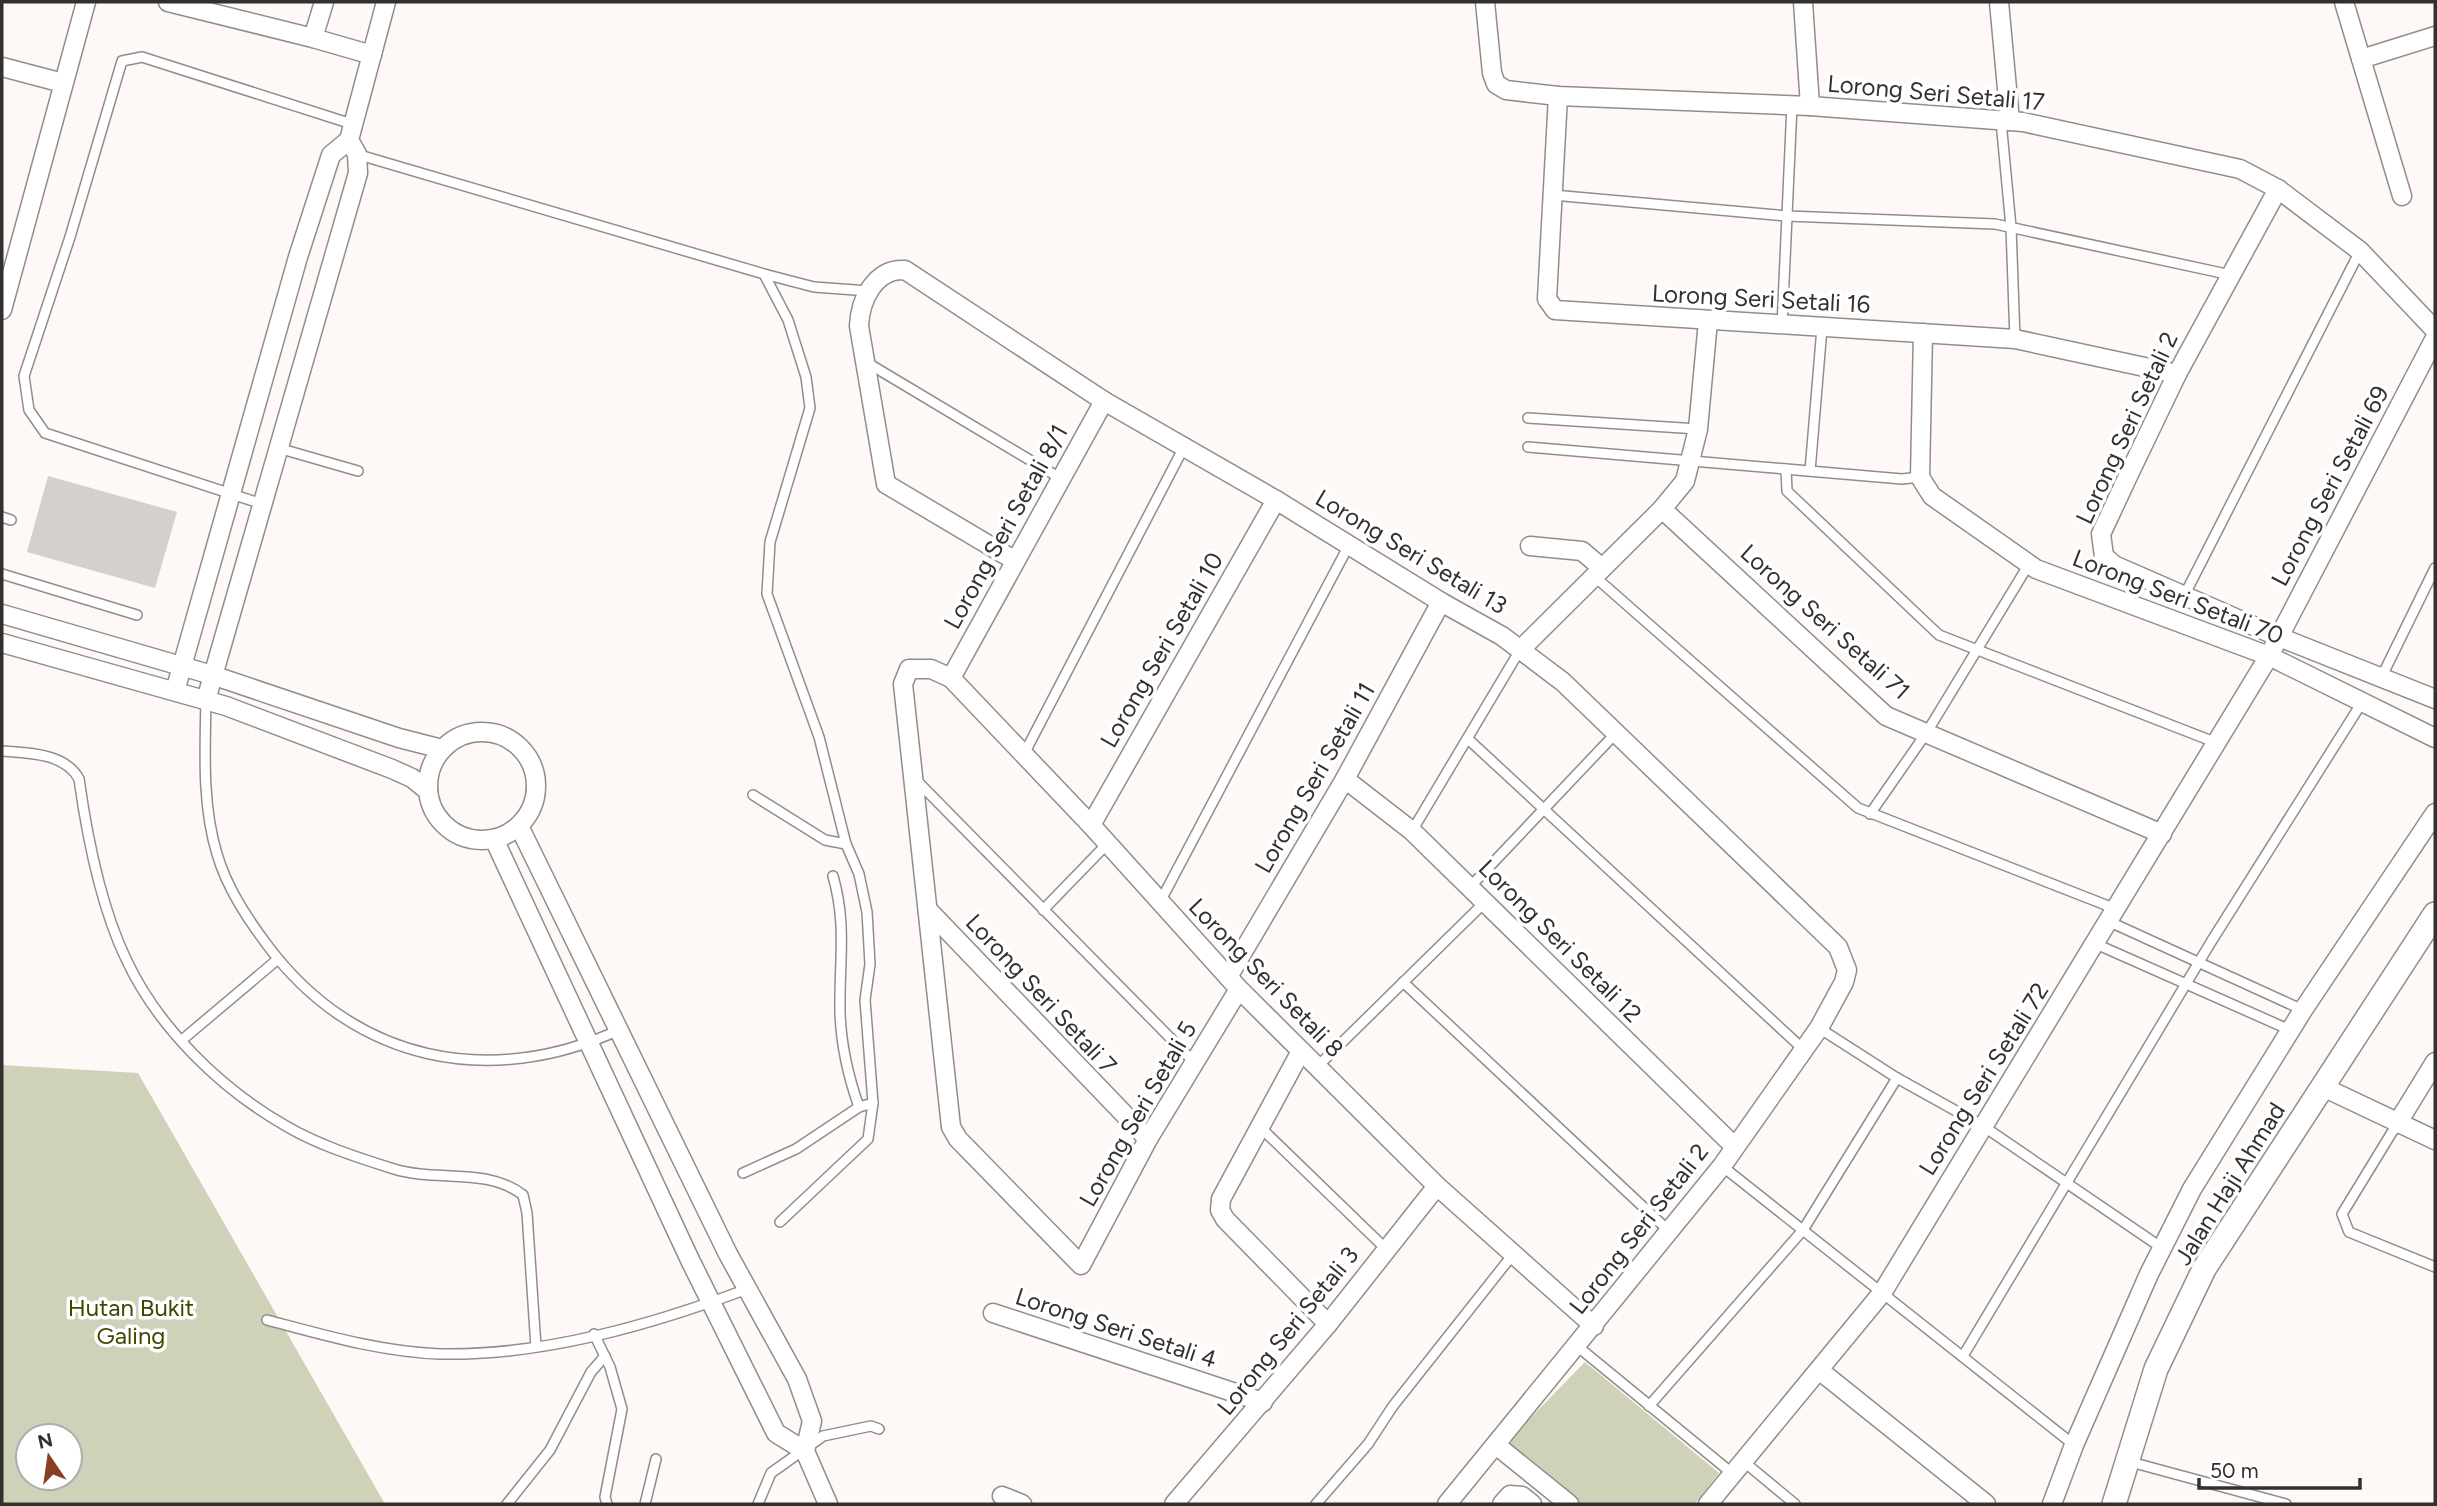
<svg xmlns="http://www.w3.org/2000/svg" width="2437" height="1506" font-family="Figtree,sans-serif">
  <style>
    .green { fill: #cfd2b9; fill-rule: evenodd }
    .building { fill: #d6d0cd }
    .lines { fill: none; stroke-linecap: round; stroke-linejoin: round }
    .service-casing { stroke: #928d8b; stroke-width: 12 }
    .minor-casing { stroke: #928d8b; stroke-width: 21 }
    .tertiary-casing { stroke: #928d8b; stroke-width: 26 }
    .service { stroke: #fff; stroke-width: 9 }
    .minor { stroke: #fff; stroke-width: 18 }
    .tertiary { stroke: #fff; stroke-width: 23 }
    .labels { text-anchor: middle; stroke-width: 7; stroke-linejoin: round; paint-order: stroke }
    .street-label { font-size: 24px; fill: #333130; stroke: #fff }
    .park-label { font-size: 24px; fill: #434600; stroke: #fff }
  </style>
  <rect width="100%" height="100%" fill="#fef8f6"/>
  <!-- green -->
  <g class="green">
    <path d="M2 1065 138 1073 385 1504H2ZM28 1436H70V1478H28Z"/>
    <polygon points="1585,1362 1719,1473 1695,1504 1573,1504 1499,1450"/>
  </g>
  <!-- building -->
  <polygon class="building" points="48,476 177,512 155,588 27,552"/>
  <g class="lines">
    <defs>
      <g id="service">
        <polyline points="2001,121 2011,227 2015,339"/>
        <polyline points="356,154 764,274 814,287 869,291"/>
        <polyline points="1553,195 1787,216 1995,224 2231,275"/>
        <polyline points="764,274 788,320 806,377 810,408 770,542 767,594 819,737 846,844 859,874 867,912 870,964 865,1000 873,1103 868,1139 780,1222"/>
        <polyline points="1782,326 1792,105"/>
        <polyline points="866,362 1060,478"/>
        <polyline points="1528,418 1698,429"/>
        <polyline points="1528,447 1902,479 1920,477"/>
        <polyline points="278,448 358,471"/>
        <polyline points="1786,469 1787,491 1939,635 2217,743"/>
        <polyline points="1810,471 1822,328"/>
        <polyline points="262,504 45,433 29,410 24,376 70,237 122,61 142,57 352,124"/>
        <polyline points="2,517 11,520"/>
        <polyline points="2,574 137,615"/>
        <polyline points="1594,576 1858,808 2116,909"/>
        <polyline points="2184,596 2360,251"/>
        <polyline points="2381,678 2435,568"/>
        <path d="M206 700C205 751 202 805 217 854 227 888 247 918 268 946 355 1062 490 1089 619 1030"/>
        <polyline points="1468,739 1803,1049"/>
        <path d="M2 751C29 753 65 753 79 779 87 836 101 907 126 959 158 1028 221 1089 286 1126 318 1145 359 1158 394 1169 436 1182 487 1167 523 1195L527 1213 536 1347"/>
        <polyline points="1024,754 1184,447"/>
        <polyline points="917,781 1195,1063"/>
        <polyline points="753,795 825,840 846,844"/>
        <polyline points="1870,814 1927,732 2029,564"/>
        <polyline points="1412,831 1520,650"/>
        <path d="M833 876C847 925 839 962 840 1012 841 1045 848 1076 859 1107"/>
        <polyline points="1470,887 1616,733"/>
        <polyline points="1160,902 1349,545"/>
        <polyline points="1043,910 1108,843"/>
        <polyline points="2110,922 2303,1010"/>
        <polyline points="2096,944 2290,1030"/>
        <polyline points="1403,982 1670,1232"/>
        <polyline points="1819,1028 1897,1078 1983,1126 2162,1248"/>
        <polyline points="182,1040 278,959"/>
        <polyline points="1317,1067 1484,903"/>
        <polyline points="2397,1124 2342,1214 2349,1232 2435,1267"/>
        <polyline points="1260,1127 1386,1249"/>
        <polyline points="1722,1166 2074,1445"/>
        <polyline points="743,1173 796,1149 859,1107 873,1103"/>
        <path d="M267 1320C324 1335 381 1352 440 1354 543 1356 651 1325 747 1289"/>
        <polyline points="594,1334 610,1367 622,1409 605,1497 607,1504"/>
        <polyline points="1577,1346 1733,1474"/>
        <polyline points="1963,1356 2211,942 2361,704"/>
        <polyline points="1649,1406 1803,1230 1897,1078"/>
        <polyline points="1743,1461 1795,1504"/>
        <polyline points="2127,1461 2286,1504"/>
        <polyline points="507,1504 550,1450 591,1372 605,1356"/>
        <polyline points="645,1504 656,1459"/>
        <polyline points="758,1504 771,1473 823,1436 871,1426 879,1429"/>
        <polyline points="1316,1504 1368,1444 1393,1406 1514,1253"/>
      </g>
      <g id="minor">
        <polyline points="168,2 313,38"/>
        <polyline points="324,2 313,38 372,55"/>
        <polyline points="1485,2 1492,73 1496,84 1506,90 1558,96 1810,106 2023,122 2240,169 2278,189 2360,251 2435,330"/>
        <polyline points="1803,2 1810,106"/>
        <polyline points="1999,2 2010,121"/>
        <polyline points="2344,2 2402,196"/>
        <polyline points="2361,59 2435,36"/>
        <polyline points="2,67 63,83"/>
        <polyline points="1558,96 1547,299 1555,310 2015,339 2177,374"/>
        <polyline points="2278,189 2177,374 2129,474 2101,534 2104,556 2114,565 2279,637 2435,699"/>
        <polyline points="2,310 86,2"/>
        <polyline points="1923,333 1920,477 1932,496 2036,569 2269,656 2435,738"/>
        <polyline points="1662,509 1886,716 2162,834"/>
        <polyline points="1530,546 1582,551 1602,568"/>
        <path d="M1014 560 886 484 859 326C860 300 875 268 905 270L1104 401 1276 500 1441 602 1502 636 1563 682 1838 947 1847 970 1844 982 1819 1028 1722 1166 1447 1504"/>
        <polyline points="2,614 212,675 399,738 442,749"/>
        <polyline points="2,643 226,706 392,769 412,778 427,790"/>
        <polyline points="1520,650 1662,509 1685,481 1698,429 1708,321"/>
        <polyline points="951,678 1104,401"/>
        <polyline points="175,691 298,257 331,155 349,140"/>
        <polyline points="206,700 358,173 357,154 349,140 386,2"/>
        <circle cx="482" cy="786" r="54"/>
        <polyline points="1345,779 1412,831 1734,1146"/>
        <polyline points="1091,825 1276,500"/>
        <polyline points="519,826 728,1254 797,1379 812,1421 805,1451 828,1504"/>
        <polyline points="494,839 690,1260 776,1433 805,1451"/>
        <polyline points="930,912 1148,1139"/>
        <polyline points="1228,977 1345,779 1441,602"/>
        <polyline points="1239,989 1148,1139 1081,1265 958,1139 951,1127 903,684 909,669 931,669 951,678 1091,825 1239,989 1437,1186 1594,1326"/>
        <polyline points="1301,1051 1221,1199 1220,1210 1225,1219 1328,1324"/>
        <polyline points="2323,1087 2435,1140"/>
        <polyline points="2397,1124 2435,1062"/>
        <polyline points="993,1313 1263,1402"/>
        <polyline points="1819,1370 1986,1504"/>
        <polyline points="1496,1445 1569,1504"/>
        <polyline points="1002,1496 1022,1504"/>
        <polyline points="1174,1504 1328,1324 1437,1186"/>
        <polyline points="1502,1504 1510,1495 1522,1496 1532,1504"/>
        <polyline points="1708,1504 1882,1293 2269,656 2435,338"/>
        <polyline points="2052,1504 2074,1445 2149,1274 2192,1189 2303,1010 2435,813"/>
      </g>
      <polyline id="tertiary" points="2114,1504 2156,1369 2204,1269 2435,914"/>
    </defs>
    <!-- service casing -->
    <use href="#service" class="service-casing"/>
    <!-- minor casing -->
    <use href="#minor" class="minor-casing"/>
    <!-- tertiary casing -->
    <use href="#tertiary" class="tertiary-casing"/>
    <!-- service -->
    <use href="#service" class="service"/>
    <!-- minor -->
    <use href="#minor" class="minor"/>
    <!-- tertiary -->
    <use href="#tertiary" class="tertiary"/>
  </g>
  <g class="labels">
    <!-- street labels -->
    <g class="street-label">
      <text transform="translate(1936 93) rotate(5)" y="8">Lorong Seri Setali 17</text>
      <text transform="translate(1761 299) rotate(3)" y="8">Lorong Seri Setali 16</text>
      <text transform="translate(2127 428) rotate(-65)" y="8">Lorong Seri Setali 2</text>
      <text transform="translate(2330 486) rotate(-62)" y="8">Lorong Seri Setali 69</text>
      <text transform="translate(1006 527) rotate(-61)" y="8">Lorong Seri Setali 8/1</text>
      <text transform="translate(1411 552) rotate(31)" y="8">Lorong Seri Setali 13</text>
      <text transform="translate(2178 597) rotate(21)" y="8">Lorong Seri Setali 70</text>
      <text transform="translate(1825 622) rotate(42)" y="8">Lorong Seri Setali 71</text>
      <text transform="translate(1162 650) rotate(-60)" y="8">Lorong Seri Setali 10</text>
      <text transform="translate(1315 778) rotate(-60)" y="8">Lorong Seri Setali 11</text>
      <text transform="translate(1560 941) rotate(45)" y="8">Lorong Seri Setali 12</text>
      <text transform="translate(1266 978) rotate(46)" y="8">Lorong Seri Setali 8</text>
      <text transform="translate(1041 994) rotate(47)" y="8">Lorong Seri Setali 7</text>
      <text transform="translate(1984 1079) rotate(-58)" y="8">Lorong Seri Setali 72</text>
      <text transform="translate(1138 1114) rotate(-60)" y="8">Lorong Seri Setali 5</text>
      <text transform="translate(2230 1184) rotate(-58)" y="8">Jalan Haji Ahmad</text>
      <text transform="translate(1639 1229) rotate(-52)" y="8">Lorong Seri Setali 2</text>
      <text transform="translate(1116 1328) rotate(18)" y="8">Lorong Seri Setali 4</text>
      <text transform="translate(1288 1331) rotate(-51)" y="8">Lorong Seri Setali 3</text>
    </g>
    <!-- park labels -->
    <g class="park-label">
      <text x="131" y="1316">Hutan Bukit<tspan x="131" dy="28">Galing</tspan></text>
    </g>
  </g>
  <!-- border -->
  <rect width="2437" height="1506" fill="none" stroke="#333130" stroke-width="7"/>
  <!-- north arrow -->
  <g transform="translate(49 1457) rotate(347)"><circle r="33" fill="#ffffff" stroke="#adadac" stroke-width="2"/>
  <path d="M0-5L12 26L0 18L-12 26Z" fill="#894022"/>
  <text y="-10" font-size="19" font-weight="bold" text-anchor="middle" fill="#333130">N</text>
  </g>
  <!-- scale -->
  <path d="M2199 1478v10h161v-10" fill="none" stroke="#333130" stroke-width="3.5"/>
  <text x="2210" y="1478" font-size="21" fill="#333130" stroke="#ffffff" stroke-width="5" paint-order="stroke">50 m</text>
</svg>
